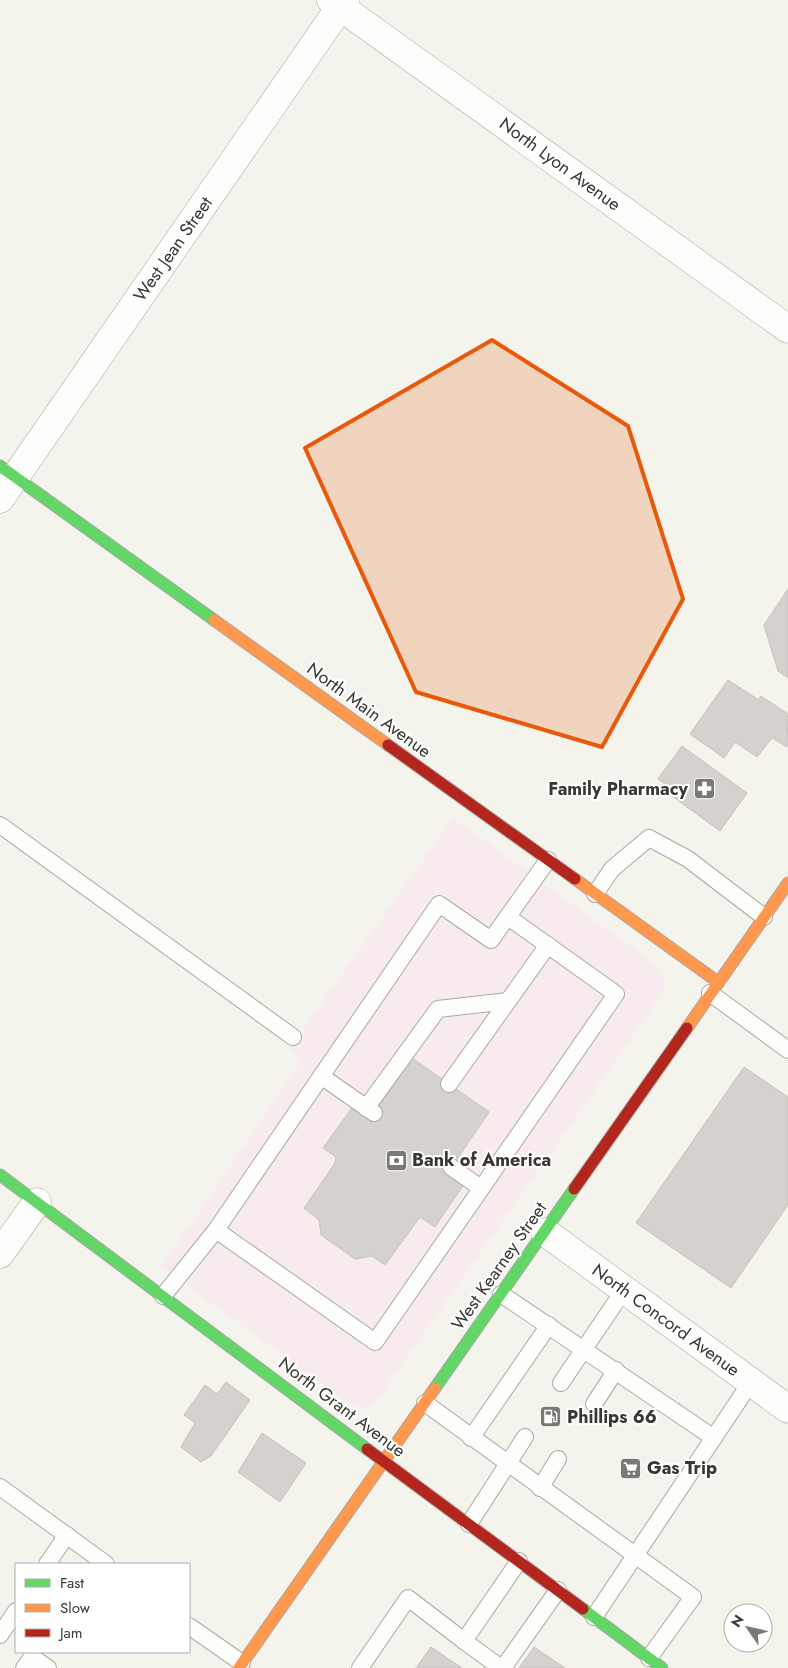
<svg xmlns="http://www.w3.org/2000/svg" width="788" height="1668" font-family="Jost,sans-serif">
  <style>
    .commercial { fill: #f8ebed }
    .building { fill: #d5d2cd; stroke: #c5c2bd }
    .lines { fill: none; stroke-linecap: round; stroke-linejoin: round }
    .lane-casing { stroke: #aaa9a4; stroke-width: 18 }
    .street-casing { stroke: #aaa9a4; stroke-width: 29 }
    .fast-casing { stroke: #aaa9a4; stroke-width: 13 }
    .slow-casing { stroke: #aaa9a4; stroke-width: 13 }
    .jam-casing { stroke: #aaa9a4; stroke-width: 13 }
    .lane { stroke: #fdfdfc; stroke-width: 16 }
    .street { stroke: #fdfdfc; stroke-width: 28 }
    .fast { stroke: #63d668; stroke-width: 11 }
    .slow { stroke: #ff974d; stroke-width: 11 }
    .jam { stroke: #b3261e; stroke-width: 11 }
    .marked { fill: #e8590c; fill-opacity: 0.2; stroke: #e8590c; stroke-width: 4; stroke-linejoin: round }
    .labels { text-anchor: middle; stroke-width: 4; stroke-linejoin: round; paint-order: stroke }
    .street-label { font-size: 18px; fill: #383732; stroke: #fff }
    .poi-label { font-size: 18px; font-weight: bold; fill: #383732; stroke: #fff; text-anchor: start }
  </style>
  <rect width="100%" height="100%" fill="#f4f3ec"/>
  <!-- commercial -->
  <polygon class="commercial" points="453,818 652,962 660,972 665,983 662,994 376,1401 366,1409 353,1406 162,1267 303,1059 290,1048"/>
  <!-- building -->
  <g class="building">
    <polygon points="788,589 788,678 778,671 764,625"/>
    <polygon points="728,680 759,700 761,696 788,714 787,747 772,738 757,757 735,742 724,758 690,734"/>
    <polygon points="682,746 747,793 720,831 665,791 668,786 658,779"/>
    <polygon points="412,1058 489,1112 449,1171 465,1183 435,1227 420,1217 385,1265 372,1256 355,1259 321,1235 319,1220 304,1208 335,1163 336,1157 323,1148 354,1105 374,1113"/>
    <polygon points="744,1067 788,1097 788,1205 731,1288 636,1223"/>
    <polygon points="226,1382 250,1400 211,1456 201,1462 181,1447 195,1423 184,1415 205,1385 217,1394"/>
    <polygon points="262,1433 306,1463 280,1502 238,1472"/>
    <polygon points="431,1647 462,1668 416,1668"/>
    <polygon points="534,1647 565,1668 519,1668"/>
  </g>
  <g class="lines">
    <defs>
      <g id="lane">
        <polyline points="0,825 293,1037"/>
        <polyline points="595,894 612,869 649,838 688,859 764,917"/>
        <polyline points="710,993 788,1050"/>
        <polyline points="321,1076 374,1113"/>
        <polyline points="449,1084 548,945"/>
        <polyline points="366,1108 438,1009 508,1001"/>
        <polyline points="451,1167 481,1188"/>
        <polyline points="216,1230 375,1342 616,994 508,917"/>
        <polyline points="501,1294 714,1438"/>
        <polyline points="163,1296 216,1230 439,904 491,940 548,860"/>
        <polyline points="561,1383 624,1290"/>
        <polyline points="425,1403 693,1597 649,1658"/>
        <polyline points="594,1404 616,1370"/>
        <polyline points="471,1438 549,1325"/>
        <polyline points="0,1487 106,1564"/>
        <polyline points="540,1488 558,1459"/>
        <polyline points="469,1524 525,1437"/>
        <polyline points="47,1564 67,1535"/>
        <polyline points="594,1617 751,1382"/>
        <polyline points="189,1626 242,1663"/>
        <polyline points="0,1635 16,1611"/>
        <polyline points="464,1641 501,1668"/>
        <polyline points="24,1668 32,1657 48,1668"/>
        <polyline points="360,1668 408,1598 464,1641 519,1561"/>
        <polyline points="503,1668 558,1590"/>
      </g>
      <g id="street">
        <polyline points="331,0 788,329"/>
        <polyline points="0,499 345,0"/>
        <polyline points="545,1232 788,1409"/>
        <polyline points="0,1254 37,1202"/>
      </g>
      <g id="fast">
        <polyline points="0,466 214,620"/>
        <polyline points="0,1175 367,1449"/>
        <polyline points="435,1388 574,1189"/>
        <polyline points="583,1609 662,1668"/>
      </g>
      <g id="slow">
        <polyline points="214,620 388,745"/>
        <polyline points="575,879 718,982"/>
        <polyline points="687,1028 788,883"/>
        <polyline points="239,1668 435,1388"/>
      </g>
      <g id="jam">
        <polyline points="388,745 575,879"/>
        <polyline points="574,1189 687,1028"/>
        <polyline points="367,1449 583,1609"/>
      </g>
    </defs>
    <!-- lane casing -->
    <use href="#lane" class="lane-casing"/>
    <!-- street casing -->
    <use href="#street" class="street-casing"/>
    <!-- fast casing -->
    <use href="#fast" class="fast-casing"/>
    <!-- slow casing -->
    <use href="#slow" class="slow-casing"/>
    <!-- jam casing -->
    <use href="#jam" class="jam-casing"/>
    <!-- lane -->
    <use href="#lane" class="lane"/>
    <!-- street -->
    <use href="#street" class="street"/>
    <!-- fast -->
    <use href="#fast" class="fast"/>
    <!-- slow -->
    <use href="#slow" class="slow"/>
    <!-- jam -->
    <use href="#jam" class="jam"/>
  </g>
  <!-- marked area -->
  <path class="marked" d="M492 340 628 426 683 599 602 747 416 692 305 448Z"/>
  <!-- icons -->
  <defs>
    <symbol id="pharmacy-square" viewBox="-11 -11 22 22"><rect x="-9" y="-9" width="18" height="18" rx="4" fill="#7a7973" stroke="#fff"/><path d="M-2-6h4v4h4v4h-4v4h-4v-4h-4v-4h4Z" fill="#fff"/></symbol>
    <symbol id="bank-square" viewBox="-11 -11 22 22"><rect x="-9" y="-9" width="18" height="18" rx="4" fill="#7a7973" stroke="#fff"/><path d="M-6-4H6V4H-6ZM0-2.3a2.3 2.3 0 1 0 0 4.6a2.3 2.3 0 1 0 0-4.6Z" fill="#fff"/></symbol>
    <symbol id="fuel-square" viewBox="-11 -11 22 22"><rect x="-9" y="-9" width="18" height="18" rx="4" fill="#7a7973" stroke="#fff"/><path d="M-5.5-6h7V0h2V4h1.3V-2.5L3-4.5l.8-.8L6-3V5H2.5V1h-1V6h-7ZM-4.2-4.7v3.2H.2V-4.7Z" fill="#fff"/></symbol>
    <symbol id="supermarket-square" viewBox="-11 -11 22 22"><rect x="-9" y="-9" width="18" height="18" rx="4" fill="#7a7973" stroke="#fff"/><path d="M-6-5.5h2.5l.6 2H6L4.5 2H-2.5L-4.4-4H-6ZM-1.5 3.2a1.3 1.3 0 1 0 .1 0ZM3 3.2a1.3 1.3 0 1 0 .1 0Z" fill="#fff"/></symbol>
  </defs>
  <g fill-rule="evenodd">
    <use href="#pharmacy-square" x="692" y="776" width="25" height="25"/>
    <use href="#bank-square" x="384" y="1148" width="25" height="25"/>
    <use href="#fuel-square" x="538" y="1404" width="25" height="25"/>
    <use href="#supermarket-square" x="618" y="1456" width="25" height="25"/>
  </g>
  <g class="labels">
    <!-- street labels -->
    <g class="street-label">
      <text transform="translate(560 164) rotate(36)" y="6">North Lyon Avenue</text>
      <text transform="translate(173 249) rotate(-55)" y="6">West Jean Street</text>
      <text transform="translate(369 710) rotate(36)" y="6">North Main Avenue</text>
      <text transform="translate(499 1266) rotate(-55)" y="6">West Kearney Street</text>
      <text transform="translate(666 1320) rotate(36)" y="6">North Concord Avenue</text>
      <text transform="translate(342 1407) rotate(37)" y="6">North Grant Avenue</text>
    </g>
    <!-- poi labels -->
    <g class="poi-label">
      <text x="688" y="795" text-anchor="end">Family Pharmacy</text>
      <text x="412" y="1166">Bank of America</text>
      <text x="567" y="1423">Phillips 66</text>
      <text x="647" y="1474">Gas Trip</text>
    </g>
  </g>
  <!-- legend -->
  <rect x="15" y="1563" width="175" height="90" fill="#ffffff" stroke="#afafad"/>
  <rect x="25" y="1579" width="25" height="8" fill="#63d668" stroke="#afafad"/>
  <text x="60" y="1588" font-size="15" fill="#383732">Fast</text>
  <rect x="25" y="1604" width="25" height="8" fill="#ff974d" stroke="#afafad"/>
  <text x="60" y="1613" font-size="15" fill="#383732">Slow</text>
  <rect x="25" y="1629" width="25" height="8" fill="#b3261e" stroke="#afafad"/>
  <text x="60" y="1638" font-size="15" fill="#383732">Jam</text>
  <!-- north arrow -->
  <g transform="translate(748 1628) rotate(304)"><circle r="24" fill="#ffffff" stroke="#afafad"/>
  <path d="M0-4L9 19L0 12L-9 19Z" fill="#7a7973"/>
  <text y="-8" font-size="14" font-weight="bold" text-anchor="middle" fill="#383732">N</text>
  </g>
</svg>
